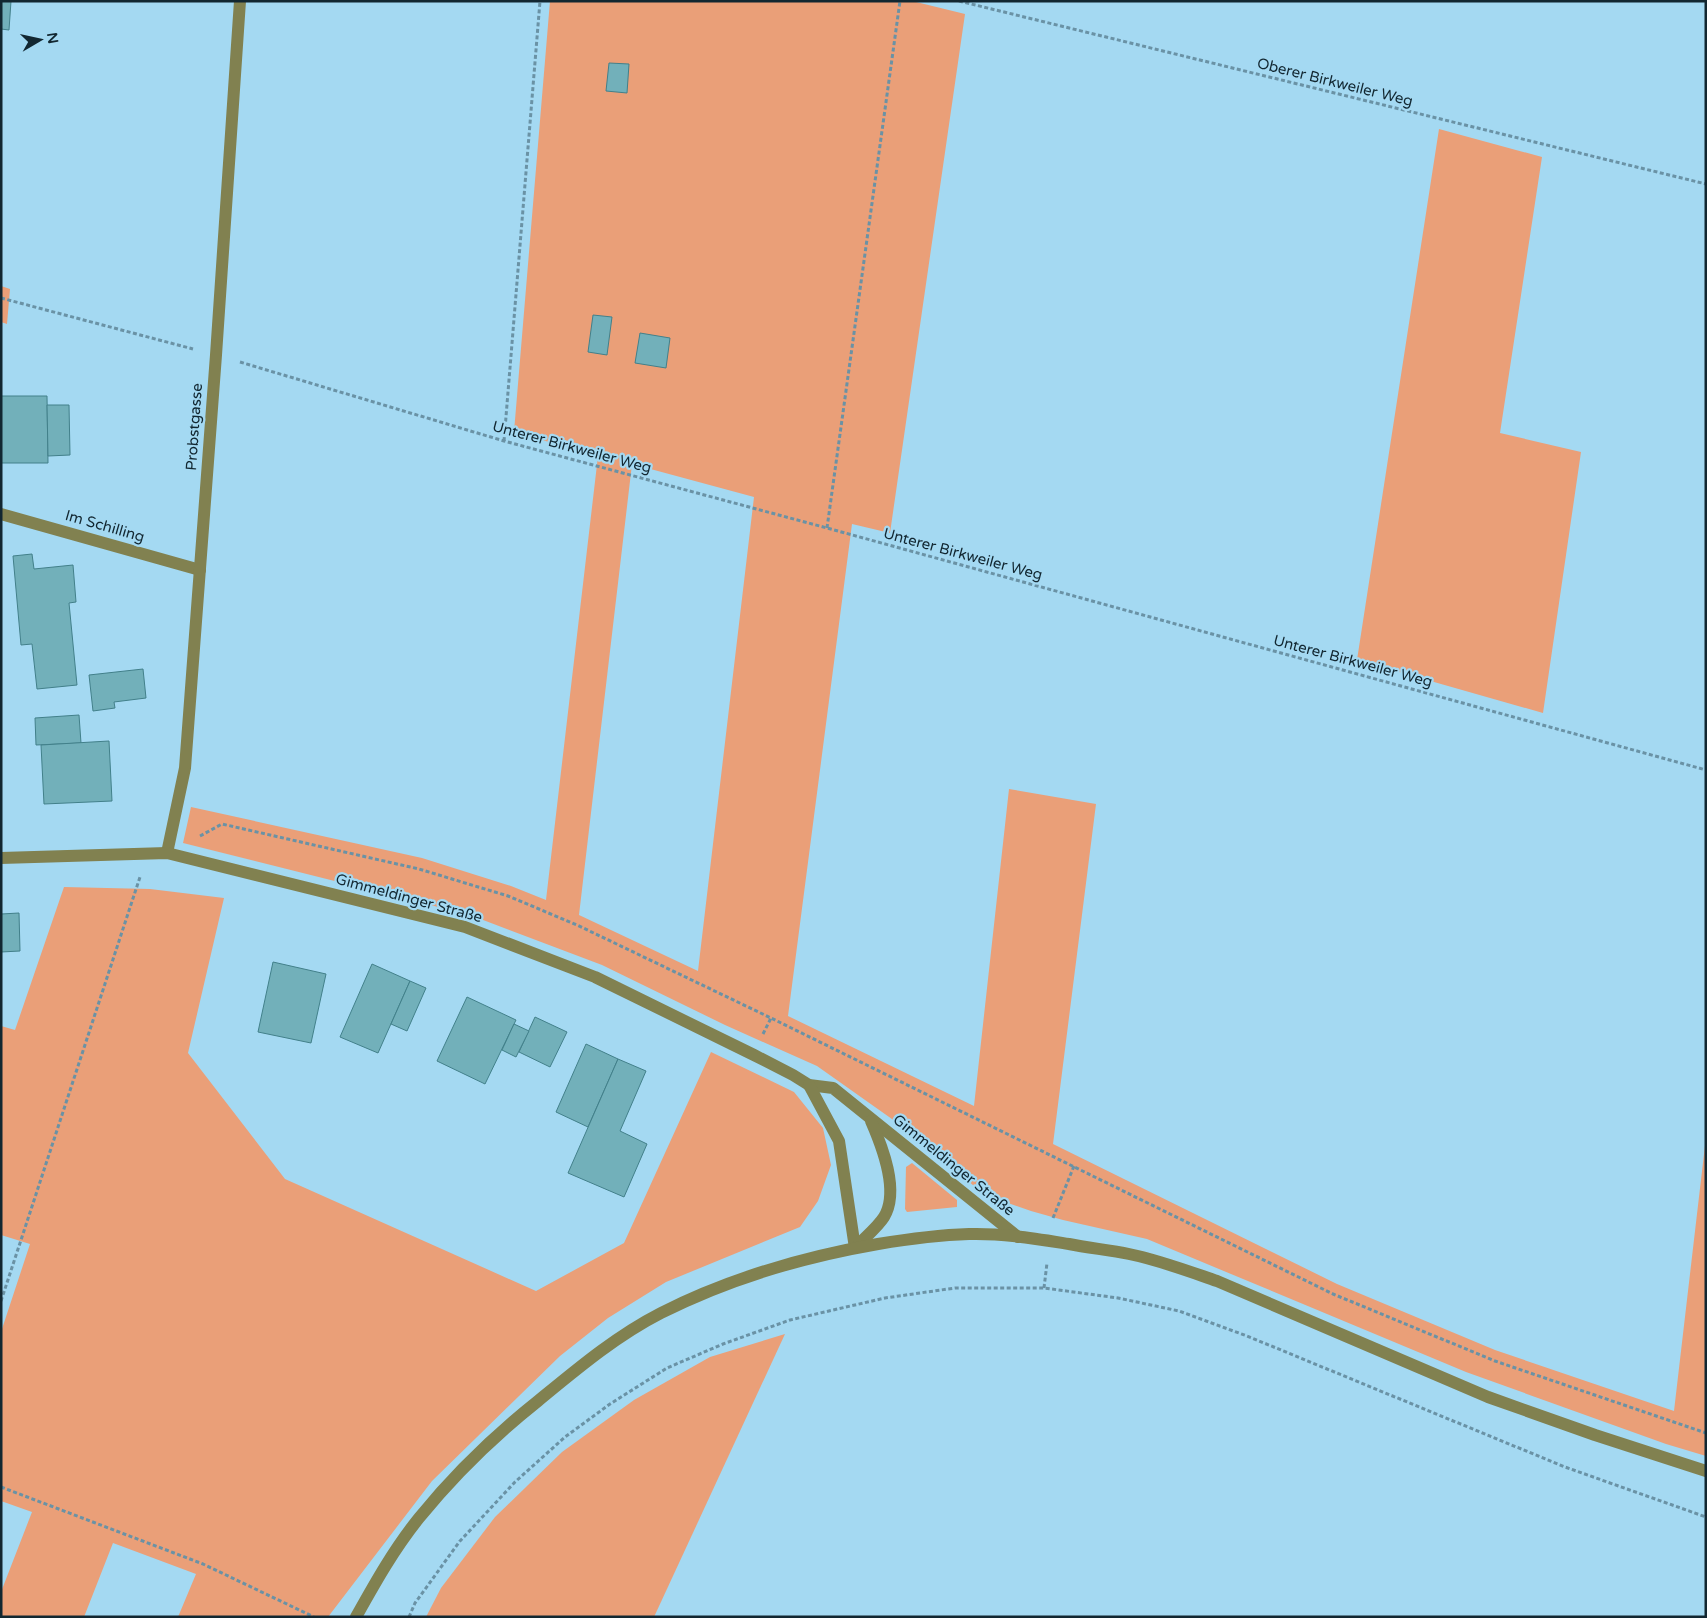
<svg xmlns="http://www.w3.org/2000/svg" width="1707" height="1618" font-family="'Varela Round',sans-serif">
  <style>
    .green { fill: #ea9f78; fill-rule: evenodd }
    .building { fill: #72b0ba; stroke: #42808a }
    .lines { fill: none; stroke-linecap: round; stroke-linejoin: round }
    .path { stroke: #6a92a5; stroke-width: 3; stroke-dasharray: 4 2.5; stroke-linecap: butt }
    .minor { stroke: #818150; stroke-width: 12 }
    .labels { text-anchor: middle; stroke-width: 4.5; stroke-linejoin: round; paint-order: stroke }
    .street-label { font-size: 15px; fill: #122731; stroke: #a4d9f2 }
  </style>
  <rect width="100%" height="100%" fill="#a4d9f2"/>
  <!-- green -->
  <g class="green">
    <path d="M550 1H912L965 14 890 533 852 524 788 1016 974 1106 1009 789 1096 804 1053 1144 1337 1284 1495 1350 1674 1411 1706 1137V1456L1666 1444 1466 1372 1147 1239 1063 1220 1031 1211 985 1195 899 1124 817 1066 725 1025 602 965 470 915 183 843 191 807 422 858 511 886 546 900 598 456 514 432ZM632 464 754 497 698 971 579 915Z"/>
    <polygon points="1439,129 1542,157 1500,433 1581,452 1543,713 1357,660"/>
    <polygon points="1,286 10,289 7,324 1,322"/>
    <polygon points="64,887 150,889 224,898 188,1053 285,1179 536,1291 624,1243 711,1052 794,1092 823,1128 831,1165 818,1201 800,1227 666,1282 608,1318 560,1356 432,1481 328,1617 178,1617 196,1574 113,1543 84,1617 1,1617 1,1592 32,1512 1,1501 1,1332 30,1244 1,1235 1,1026 15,1030"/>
    <polygon points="912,1163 957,1200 957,1207 907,1212 905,1209 906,1167"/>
    <polygon points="785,1334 654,1617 426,1617 441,1588 495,1517 562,1452 634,1400 710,1357"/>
  </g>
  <!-- building -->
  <g class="building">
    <polygon points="1,1 11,1 9,30 1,29"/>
    <polygon points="609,63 629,64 627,93 606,91"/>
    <polygon points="593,315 612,317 607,355 588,352"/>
    <polygon points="640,333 670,338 666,368 635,363"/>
    <polygon points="1,396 47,396 48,463 1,463"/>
    <polygon points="47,405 69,405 70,455 48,456"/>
    <polygon points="32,554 34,569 73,565 76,602 69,603 77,685 37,689 32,644 21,645 13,556"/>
    <polygon points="143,669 146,698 114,702 115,708 93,711 89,675"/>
    <polygon points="79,715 81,743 36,745 35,718"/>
    <polygon points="109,741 112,801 44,804 41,745"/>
    <polygon points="19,913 20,951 1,952 1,914"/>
    <polygon points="273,962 326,974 311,1043 258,1032"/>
    <polygon points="372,964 410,981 378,1053 340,1037"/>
    <polygon points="410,981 426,988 407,1031 391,1024"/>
    <polygon points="467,997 516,1020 485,1084 437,1061"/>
    <polygon points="535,1017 567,1032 550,1067 519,1052"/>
    <polygon points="514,1024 529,1031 516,1057 502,1050"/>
    <polygon points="586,1044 618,1059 588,1127 556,1112"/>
    <polygon points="618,1059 646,1071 620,1131 647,1144 624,1197 568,1173"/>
  </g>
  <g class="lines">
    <!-- path -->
    <g class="path">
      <polyline points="959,1 1706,184"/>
      <polyline points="1,298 193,349"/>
      <polyline points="240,362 504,441 827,528 1706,770"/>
      <polyline points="504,441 540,1"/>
      <polyline points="827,528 900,1"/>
      <polyline points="200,836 222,824 419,869 508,896 577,925 771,1018 1333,1294 1495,1361 1706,1433"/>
      <polyline points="763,1034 771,1018"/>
      <polyline points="1053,1218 1074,1166"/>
      <polyline points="1044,1288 1047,1263"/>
      <polyline points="1,1301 140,877"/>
      <polyline points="1,1487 203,1564 314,1617"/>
      <polyline points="409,1617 415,1603 460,1541 515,1482 565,1437 610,1404 667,1368 723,1344 790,1320 885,1298 955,1288 1044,1288 1118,1298 1179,1311 1247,1336 1565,1467 1706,1517"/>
    </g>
    <!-- minor -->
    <g class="minor">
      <polyline points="1,514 200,570"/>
      <polyline points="167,853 185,768 216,355 240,1"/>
      <polyline points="1,858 167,853 465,927 595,977 754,1055 793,1075 809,1085 833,1088 1018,1237"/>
      <polyline points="809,1085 839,1141 855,1248"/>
      <path d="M855 1248C864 1238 877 1228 884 1217 900 1191 882 1146 871 1121"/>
      <path d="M356 1617C375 1583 394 1549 419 1518 454 1475 494 1436 538 1401 577 1369 616 1336 661 1313 730 1278 803 1257 878 1244 908 1239 938 1235 969 1234 1002 1233 1037 1239 1069 1244 1089 1248 1110 1250 1129 1254 1159 1260 1188 1271 1217 1281L1488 1397 1595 1435 1706 1471"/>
    </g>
  </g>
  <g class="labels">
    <!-- street labels -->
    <g class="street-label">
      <text transform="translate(1335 82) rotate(14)" y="5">Oberer Birkweiler Weg</text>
      <text transform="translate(194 427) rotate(-86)" y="5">Probstgasse</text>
      <text transform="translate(572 447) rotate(15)" y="5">Unterer Birkweiler Weg</text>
      <text transform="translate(105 526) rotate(16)" y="5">Im Schilling</text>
      <text transform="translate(963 554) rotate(15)" y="5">Unterer Birkweiler Weg</text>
      <text transform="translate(1353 661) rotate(15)" y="5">Unterer Birkweiler Weg</text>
      <text transform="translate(409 898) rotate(15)" y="5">Gimmeldinger Straße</text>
      <text transform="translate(954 1165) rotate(39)" y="5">Gimmeldinger Straße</text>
    </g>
  </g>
  <!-- border -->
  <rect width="1707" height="1618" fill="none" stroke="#122731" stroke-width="5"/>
  <!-- north arrow -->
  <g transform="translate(40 40) rotate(81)" stroke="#a4d9f2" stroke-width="4" paint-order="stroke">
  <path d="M0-4L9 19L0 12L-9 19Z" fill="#122731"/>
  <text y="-8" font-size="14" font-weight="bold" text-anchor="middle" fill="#122731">N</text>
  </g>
</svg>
